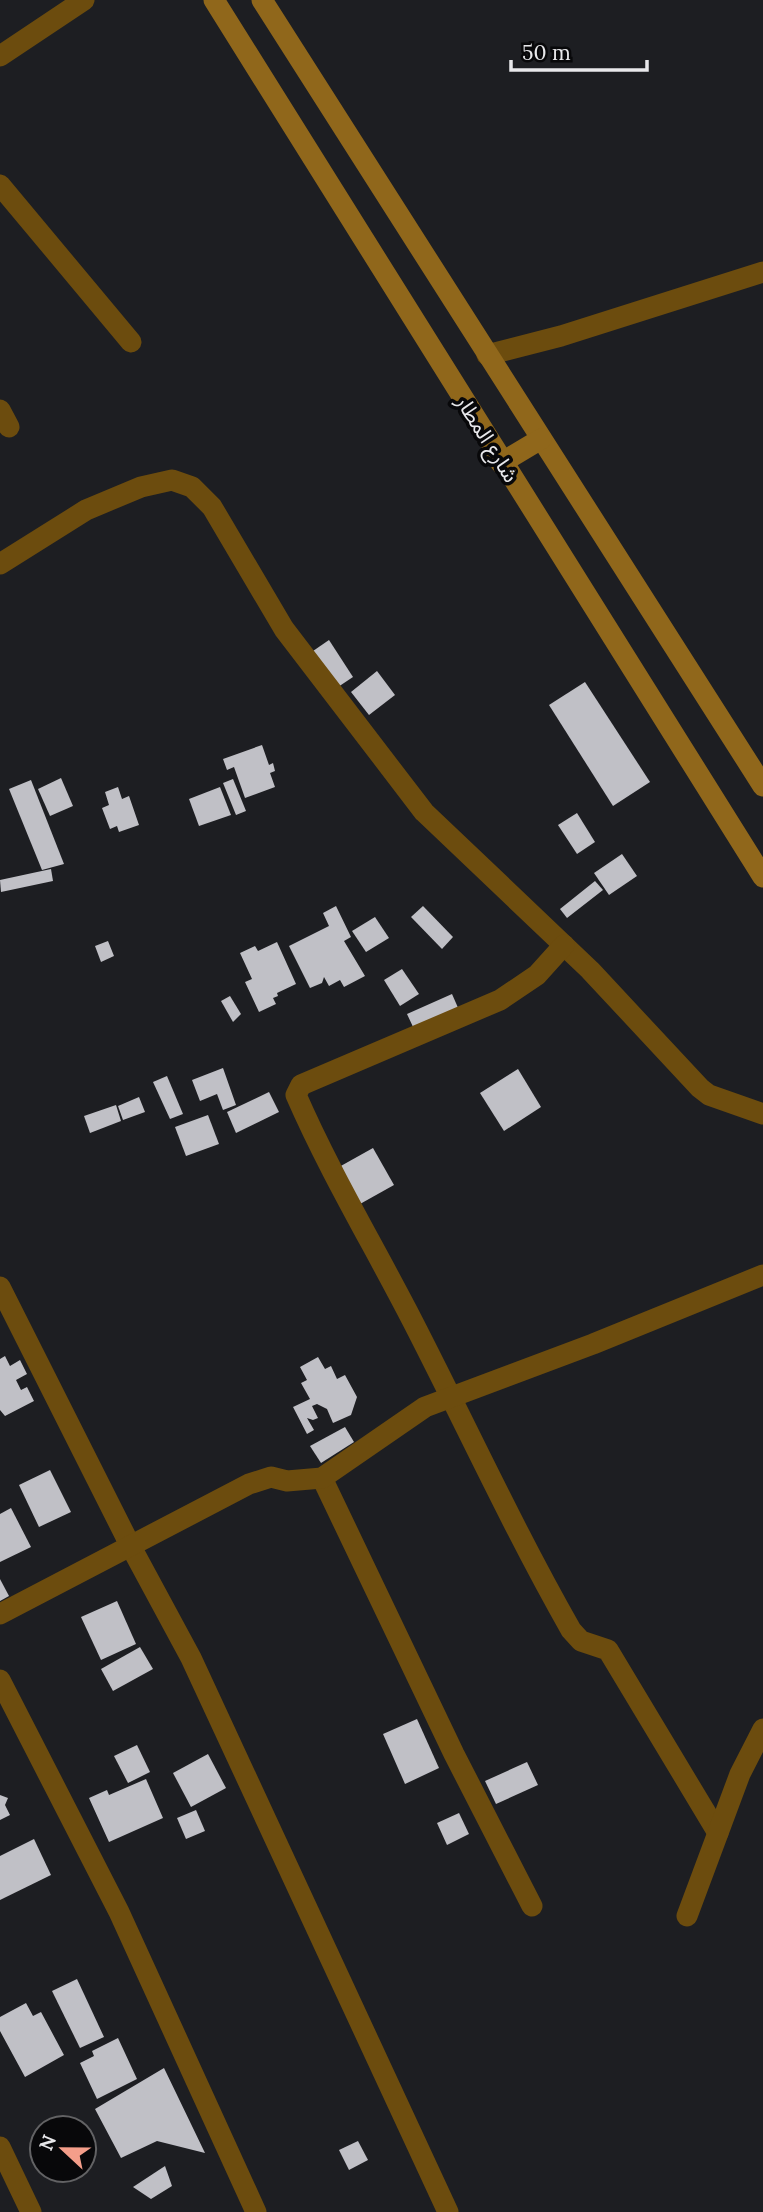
<svg xmlns="http://www.w3.org/2000/svg" width="763" height="2212" font-family="Lora,'Noto Sans Arabic',serif">
  <style>
    .building { fill: #c0c0c6 }
    .lines { fill: none; stroke-linecap: round; stroke-linejoin: round }
    .street { stroke: #6c4c0e; stroke-width: 21 }
    .secondary { stroke: #90671b; stroke-width: 21 }
    .labels { text-anchor: middle; stroke-width: 7; stroke-linejoin: round; paint-order: stroke }
    .street-label { font-size: 21px; fill: #e8e8eb; stroke: #08080a }
  </style>
  <rect width="100%" height="100%" fill="#1d1e22"/>
  <!-- building -->
  <g class="building">
    <polygon points="329,640 353,677 338,687 313,651"/>
    <polygon points="377,671 395,695 369,715 351,692"/>
    <polygon points="585,682 650,782 613,806 549,705"/>
    <polygon points="262,745 269,765 273,763 275,771 270,773 275,787 245,798 234,767 227,770 223,759"/>
    <polygon points="61,778 73,806 50,816 38,789"/>
    <polygon points="233,779 246,811 236,815 223,783"/>
    <polygon points="31,780 64,864 42,870 9,789"/>
    <polygon points="118,787 122,799 129,796 139,825 119,832 117,826 110,829 102,808 109,805 105,792"/>
    <polygon points="220,787 231,815 199,826 189,799"/>
    <polygon points="577,813 595,842 577,854 558,825"/>
    <polygon points="622,854 637,876 609,895 594,873"/>
    <polygon points="51,869 53,881 1,892 0,880"/>
    <polygon points="595,881 603,890 567,918 560,909"/>
    <polygon points="336,906 351,937 344,941 365,976 344,987 340,980 329,986 324,977 322,983 310,988 289,946 329,926 323,913"/>
    <polygon points="423,906 453,937 442,949 411,917"/>
    <polygon points="375,917 389,938 366,952 352,931"/>
    <polygon points="108,941 114,956 101,962 95,946"/>
    <polygon points="277,942 296,984 277,993 278,996 273,998 276,1004 259,1012 245,982 252,979 240,953 255,946 258,951"/>
    <polygon points="402,969 419,994 400,1006 384,980"/>
    <polygon points="452,994 459,1010 414,1029 407,1014"/>
    <polygon points="230,996 241,1014 233,1022 221,1001"/>
    <polygon points="223,1068 236,1105 223,1110 217,1094 200,1101 192,1080"/>
    <polygon points="518,1069 541,1107 504,1131 480,1093"/>
    <polygon points="167,1076 183,1114 170,1119 153,1082"/>
    <polygon points="269,1092 279,1112 236,1133 227,1112"/>
    <polygon points="139,1097 145,1112 123,1120 118,1106"/>
    <polygon points="116,1105 121,1121 90,1133 84,1116"/>
    <polygon points="208,1115 219,1144 186,1156 175,1127"/>
    <polygon points="373,1148 394,1185 360,1204 339,1167"/>
    <polygon points="5,1356 10,1366 20,1360 27,1374 16,1380 21,1390 27,1387 34,1401 5,1416 0,1410 0,1359"/>
    <polygon points="318,1357 325,1369 331,1366 337,1379 345,1375 357,1397 351,1415 333,1423 327,1409 317,1404 312,1406 318,1418 313,1420 307,1418 314,1430 307,1434 293,1407 310,1399 301,1383 307,1380 300,1367"/>
    <polygon points="345,1427 354,1442 321,1463 310,1446"/>
    <polygon points="50,1470 71,1512 39,1527 19,1485"/>
    <polygon points="11,1508 31,1547 0,1562 0,1514"/>
    <polygon points="0,1579 9,1596 0,1601"/>
    <polygon points="117,1601 136,1644 101,1660 81,1617"/>
    <polygon points="140,1647 153,1669 113,1691 101,1669"/>
    <polygon points="417,1719 439,1768 405,1784 383,1734"/>
    <polygon points="137,1745 150,1772 128,1783 114,1756"/>
    <polygon points="208,1754 226,1788 191,1807 173,1773"/>
    <polygon points="527,1762 538,1785 496,1804 485,1781"/>
    <polygon points="146,1779 163,1818 109,1842 89,1798 107,1790 109,1795"/>
    <polygon points="0,1795 8,1798 5,1805 10,1815 0,1820"/>
    <polygon points="196,1810 205,1831 186,1839 177,1818"/>
    <polygon points="459,1813 469,1834 447,1845 437,1823"/>
    <polygon points="34,1839 51,1875 0,1900 0,1856"/>
    <polygon points="77,1979 104,2037 80,2048 52,1991"/>
    <polygon points="26,2003 33,2016 41,2012 64,2055 25,2077 0,2031 0,2017"/>
    <polygon points="118,2038 137,2079 97,2099 80,2063 94,2056 92,2051"/>
    <polygon points="164,2068 205,2153 157,2141 121,2158 95,2109"/>
    <polygon points="358,2141 368,2160 349,2170 339,2150"/>
    <polygon points="165,2166 172,2186 151,2199 133,2187"/>
  </g>
  <g class="lines">
    <!-- street -->
    <g class="street">
      <polyline points="0,56 84,0"/>
      <polyline points="0,185 131,342"/>
      <polyline points="487,355 561,336 763,272"/>
      <polyline points="0,410 9,427"/>
      <polyline points="0,564 86,510 141,487 172,480 192,487 212,507 284,629 424,812 590,970 700,1088 709,1095 763,1114"/>
      <path d="M564 945 537 975 500 1000 301 1085 296 1095C330 1173 374 1246 413 1322 466 1425 514 1530 571 1630L581 1641 608 1650 718 1833"/>
      <polyline points="0,1287 130,1545 191,1658 448,2212"/>
      <polyline points="322,1478 454,1754 532,1906"/>
      <polyline points="0,1614 249,1484 271,1477 287,1481 322,1478 425,1407 593,1344 763,1275"/>
      <polyline points="0,1680 119,1912 256,2212"/>
      <polyline points="687,1916 740,1774 763,1729"/>
      <polyline points="0,2147 31,2212"/>
    </g>
    <!-- secondary -->
    <g class="secondary">
      <polyline points="214,0 763,877"/>
      <polyline points="262,0 763,786"/>
      <polyline points="501,463 541,439"/>
    </g>
  </g>
  <g class="labels">
    <!-- street labels -->
    <g class="street-label">
      <text transform="translate(487 439) rotate(58)" y="7">شارع المطار</text>
    </g>
  </g>
  <!-- north arrow -->
  <g transform="translate(63 2149) rotate(292)"><circle r="33" fill="#08080a" stroke="#626264" stroke-width="2"/>
  <path d="M0-5L12 26L0 18L-12 26Z" fill="#f49e8a"/>
  <text y="-10" font-size="19" font-weight="bold" text-anchor="middle" fill="#e8e8eb">N</text>
  </g>
  <!-- scale -->
  <path d="M511 60v10h136v-10" fill="none" stroke="#e8e8eb" stroke-width="3.5"/>
  <text x="522" y="60" font-size="21" fill="#e8e8eb" stroke="#08080a" stroke-width="5" paint-order="stroke">50 m</text>
</svg>
